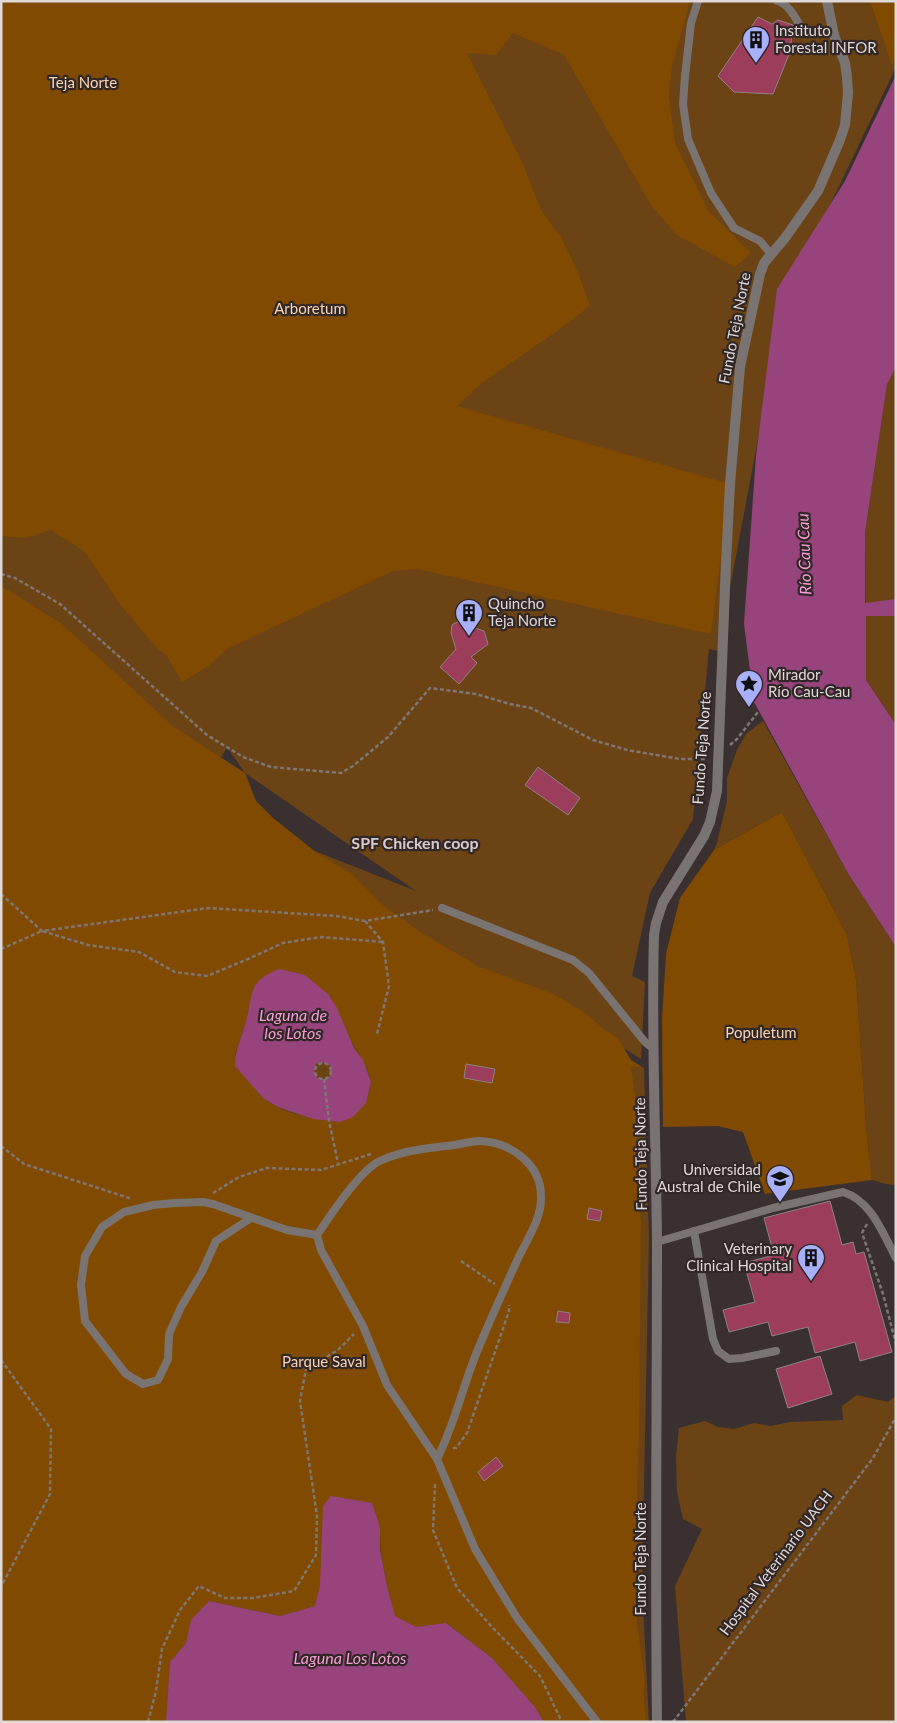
<svg xmlns="http://www.w3.org/2000/svg" width="897" height="1723" font-family="Lato,sans-serif">
  <style>
    .green { fill: #6b4314; fill-rule: evenodd }
    .forest { fill: #804b00; fill-rule: evenodd }
    .water { fill: #97447c; fill-rule: evenodd }
    .building { fill: #9b3d5b; stroke: #8e8285 }
    .lines { fill: none; stroke-linecap: round; stroke-linejoin: round }
    .path { stroke: #7f7675; stroke-width: 2.5; stroke-dasharray: 4 2.5; stroke-linecap: butt }
    .service { stroke: #797472; stroke-width: 8 }
    .minor { stroke: #797472; stroke-width: 10 }
    .labels { text-anchor: middle; stroke-width: 4.5; stroke-linejoin: round; paint-order: stroke }
    .poi-label { font-size: 15px; fill: #dfd9d8; stroke: #302726; text-anchor: start }
    .park-label { font-size: 15px; fill: #fad4b0; stroke: #302726 }
    .street-label { font-size: 15px; fill: #dfd9d8; stroke: #302726 }
    .water-label { font-size: 16px; font-style: italic; fill: #f89ed7; stroke: #302726 }
    .neighbourhood-label { font-size: 16px; font-weight: bold; fill: #d8cbca; stroke: #302726 }
  </style>
  <rect width="100%" height="100%" fill="#3b3030"/>
  <!-- green -->
  <g class="green">
    <path d="M1 1H896V67L831 203 780 291 762 418 718 651 709 649 693 819 650 893 632 976 645 982 641 1059 573 1016 375 1043 644 1068 649 1239 642 1585 649 1722H1ZM227 747 245 773 416 891 231 818 198 799Z"/>
    <polygon points="896,367 896,725 866,680 865,533 887,383"/>
    <polygon points="763,721 849,875 896,947 896,1185 886,1184 872,1180 867,1137 856,979 847,935 782,812 714,850 717,843 727,801 727,778 737,750 746,734"/>
    <polygon points="857,1395 888,1402 896,1395 896,1722 686,1722 675,1586 702,1529 683,1519 677,1492 676,1456 679,1428 705,1421 718,1427 734,1429 754,1423 771,1426 790,1422 843,1420 842,1406"/>
  </g>
  <!-- forest -->
  <g class="forest">
    <polygon points="1,1 690,1 672,66 669,97 675,143 709,212 751,253 735,267 677,235 651,205 564,55 513,33 496,55 467,53 523,164 541,210 561,237 579,275 590,306 560,329 483,382 457,406 730,484 711,634 417,569 393,571 227,649 207,667 182,682 167,656 156,647 120,604 84,551 51,530 25,538 1,536"/>
    <polygon points="870,1 896,1 896,55 892,65"/>
    <path d="M1 586 61 623 174 727 245 773 256 801 273 818 317 853 352 874 384 906 423 934 480 967 553 994 584 1012 602 1028 618 1038 631 1060 644 1068 631 1067 638 1117 636 1173 641 1223 639 1428 635 1570 637 1623 644 1674V1702L646 1722H544L535 1707 492 1658 447 1623 416 1627 395 1616C387 1586 380 1557 380 1527L320 1585 315 1606 280 1616 209 1601 191 1620 186 1643 170 1662 166 1722H1ZM248 1010 349 1036C355 1050 371 1069 371 1083 370 1090 368 1097 366 1103L340 1122C316 1119 281 1115 262 1097 250 1086 243 1068 235 1054L246 1021Z"/>
    <polygon points="782,812 847,935 856,979 867,1137 872,1180 765,1194 743,1132 718,1126 663,1127 662,1020 666,954 680,898 714,850"/>
  </g>
  <!-- water -->
  <g class="water">
    <polygon points="896,75 896,367 887,384 865,533 865,603 896,599 896,616 866,616 866,680 896,725 896,947 849,875 754,702 744,624 756,456 777,289 845,181"/>
    <path d="M279 969 305 975 328 994 337 1008 354 1048 363 1060 371 1082 366 1103 353 1117 340 1122 313 1119 278 1107 263 1098 235 1066C235 1049 242 1037 246 1021 254 992 247 982 279 969ZM322 1062 330 1065 332 1071 330 1076 323 1080 317 1078 314 1070 316 1064Z"/>
    <polygon points="331,1496 372,1503 380,1527 380,1550 387,1586 395,1616 416,1627 446,1623 492,1658 535,1707 544,1722 166,1722 170,1662 186,1643 191,1620 209,1601 280,1616 315,1606 320,1585 323,1506"/>
  </g>
  <!-- building -->
  <g class="building">
    <polygon points="758,17 772,24 778,20 793,25 790,52 773,94 734,92 718,76"/>
    <polygon points="457,622 484,631 488,644 471,657 477,663 459,684 440,667 456,649 451,633 452,625"/>
    <polygon points="538,767 580,798 568,815 525,785"/>
    <polygon points="466,1064 495,1069 492,1083 464,1078"/>
    <polygon points="830,1201 842,1245 853,1242 856,1254 864,1252 892,1352 860,1361 855,1342 815,1353 808,1327 772,1336 768,1322 729,1332 723,1310 755,1302 744,1263 774,1255 764,1218"/>
    <polygon points="589,1208 602,1211 600,1221 587,1219"/>
    <polygon points="558,1311 570,1313 569,1323 556,1322"/>
    <polygon points="820,1356 832,1394 788,1408 776,1369"/>
    <polygon points="496,1457 503,1466 484,1481 478,1472"/>
  </g>
  <g class="lines">
    <!-- path -->
    <g class="path">
      <polyline points="1,574 15,578 60,604 207,735 243,757 271,767 341,773 353,766 388,737 430,688 476,694 510,704 531,708 593,740 627,750 680,759 707,759"/>
      <polyline points="730,745 737,739 758,712"/>
      <polyline points="1,894 42,931 208,908 336,916 365,921 433,910"/>
      <polyline points="365,921 383,942 389,986 377,1034"/>
      <polyline points="1,949 42,931 88,945 139,952 175,972 207,976 248,959 283,943 321,937 383,942"/>
      <circle cx="323" cy="1071" r="8"/>
      <polyline points="324,1079 329,1121 338,1163"/>
      <polyline points="1,1146 24,1164 132,1199"/>
      <polyline points="213,1193 239,1177 267,1168 321,1170 371,1154"/>
      <polyline points="867,1224 862,1233 883,1294 896,1344"/>
      <polyline points="461,1261 495,1284"/>
      <polyline points="1,1360 51,1429 50,1494 1,1587"/>
      <polyline points="453,1448 456,1448 467,1433 509,1311 509,1305"/>
      <polyline points="435,1484 433,1530 457,1588 493,1628 540,1676 562,1722"/>
      <polyline points="148,1722 156,1691 162,1649 180,1610 199,1586 225,1598 253,1598 294,1591 316,1555 317,1516 300,1401 306,1369 338,1350 354,1334"/>
      <polyline points="673,1722 873,1458 896,1417"/>
    </g>
    <!-- service -->
    <g class="service">
      <polyline points="698,1 691,23 685,76 683,104 688,139 711,193 734,228 760,241 771,254"/>
      <path d="M777 1C788 4 794 15 799 24"/>
      <polyline points="442,908 573,960 589,973 645,1042 654,1049"/>
      <polyline points="251,1218 216,1241 202,1272 181,1307 169,1334 168,1359 158,1380 143,1384 126,1374 85,1321 81,1285 85,1256 102,1227 124,1212 153,1205 174,1203 203,1202 213,1204 287,1230 317,1235"/>
      <polyline points="694,1231 713,1339 718,1351 729,1359 742,1358 776,1351"/>
      <path d="M657 1242 773 1208 843 1192C872 1201 883 1234 896 1258"/>
      <path d="M437 1459C456 1422 464 1380 481 1342 492 1316 504 1289 516 1263 525 1242 542 1220 541 1196 541 1164 510 1142 480 1141 472 1141 462 1144 454 1145 429 1148 403 1150 380 1161 359 1171 331 1215 317 1235L321 1250 363 1326 387 1385 437 1459 475 1549 517 1618 597 1722"/>
    </g>
    <!-- minor -->
    <path class="minor" d="M657 1722C655 1562 657 1403 657 1243 656 1140 651 1037 654 935L656 923 663 902 704 836 710 822 717 791 726 562 730 484 740 367 760 274 764 263 785 238 818 191 840 140 845 125 848 93 847 77 845 63 834 35 827 1"/>
  </g>
  <!-- icons -->
  <defs>
    <symbol id="building-pin" viewBox="-11 -11 22 30"><path d="M0 17L-7.5 6A9.5 9.5 0 1 1 7.5 6Z" fill="#a8b0fc" stroke="#302726"/><path d="M-4-6H4V6H1V3H-1V6H-4ZM-2.5-4.3h1.7v1.8h-1.7ZM.8-4.3h1.7v1.8H.8ZM-2.5-1h1.7V.8h-1.7ZM.8-1h1.7V.8H.8Z" fill="#111"/></symbol>
    <symbol id="sight-pin" viewBox="-11 -11 22 30"><path d="M0 17L-7.5 6A9.5 9.5 0 1 1 7.5 6Z" fill="#a8b0fc" stroke="#302726"/><path d="M0-6L1.8-2.2L6-1.7L2.9 1.2L3.7 5.4L0 3.3L-3.7 5.4L-2.9 1.2L-6-1.7L-1.8-2.2Z" fill="#111"/></symbol>
    <symbol id="university-pin" viewBox="-11 -11 22 30"><path d="M0 17L-7.5 6A9.5 9.5 0 1 1 7.5 6Z" fill="#a8b0fc" stroke="#302726"/><path d="M0-5L7-2L0 1L-7-2ZM-4 1L0 2.5L4 1V4Q0 6-4 4Z" fill="#111"/></symbol>
  </defs>
  <g fill-rule="evenodd">
    <use href="#building-pin" x="740" y="24" width="32" height="43"/>
    <use href="#building-pin" x="453" y="597" width="32" height="43"/>
    <use href="#sight-pin" x="733" y="668" width="32" height="43"/>
    <use href="#university-pin" x="764" y="1163" width="32" height="43"/>
    <use href="#building-pin" x="795" y="1242" width="32" height="43"/>
  </g>
  <g class="labels">
    <!-- poi labels -->
    <g class="poi-label">
      <text x="775" y="36">Instituto<tspan x="775" dy="17">Forestal INFOR</tspan></text>
      <text x="488" y="609">Quincho<tspan x="488" dy="17">Teja Norte</tspan></text>
      <text x="768" y="680">Mirador<tspan x="768" dy="17">Río Cau-Cau</tspan></text>
      <text x="761" y="1175" text-anchor="end">Universidad<tspan x="761" dy="17">Austral de Chile</tspan></text>
      <text x="792" y="1254" text-anchor="end">Veterinary<tspan x="792" dy="17">Clinical Hospital</tspan></text>
    </g>
    <!-- park labels -->
    <g class="park-label">
      <text x="83" y="88">Teja Norte</text>
      <text x="310" y="314">Arboretum</text>
      <text x="761" y="1038">Populetum</text>
      <text x="324" y="1367">Parque Saval</text>
    </g>
    <!-- street labels -->
    <g class="street-label">
      <text transform="translate(735 328) rotate(-79)" y="5">Fundo Teja Norte</text>
      <text transform="translate(702 748) rotate(-86)" y="5">Fundo Teja Norte</text>
      <text transform="translate(641 1154) rotate(-91)" y="5">Fundo Teja Norte</text>
      <text transform="translate(641 1559) rotate(-90)" y="5">Fundo Teja Norte</text>
      <text transform="translate(776 1563) rotate(-53)" y="5">Hospital Veterinario UACH</text>
    </g>
    <!-- water labels -->
    <g class="water-label">
      <text transform="translate(804 554) rotate(-92)" y="6">Río Cau Cau</text>
      <text x="293" y="1021">Laguna de<tspan x="293" dy="18">los Lotos</tspan></text>
      <text x="350" y="1664">Laguna Los Lotos</text>
    </g>
    <!-- neighbourhood labels -->
    <g class="neighbourhood-label">
      <text x="415" y="849">SPF Chicken coop</text>
    </g>
  </g>
  <!-- border -->
  <rect width="897" height="1723" fill="none" stroke="#dfd9d8" stroke-width="5"/>
</svg>
